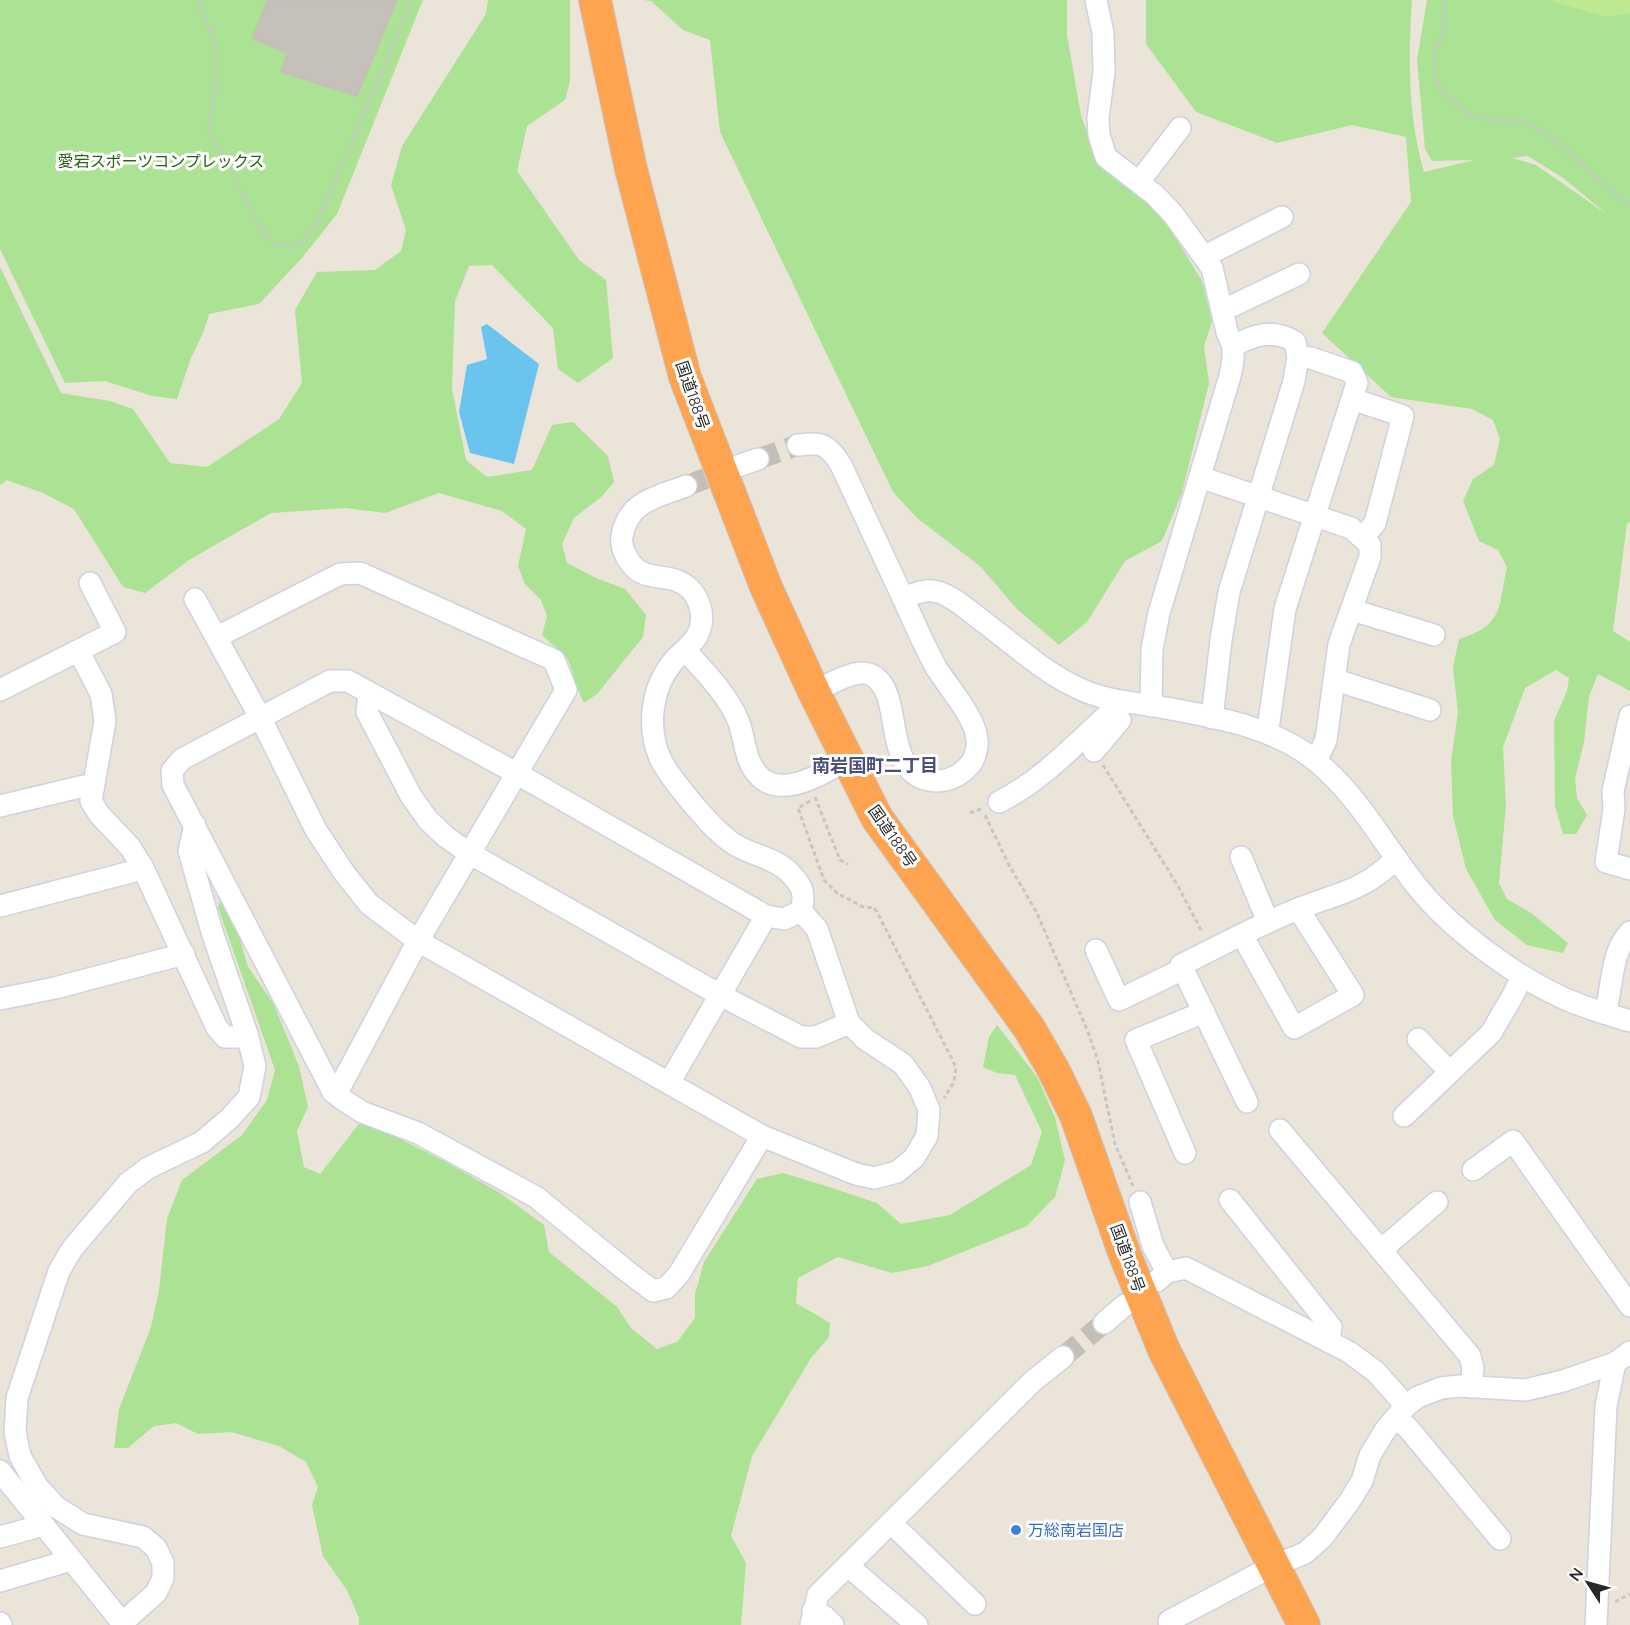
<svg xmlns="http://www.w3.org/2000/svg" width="1630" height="1625" font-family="Quicksand,'Noto Sans JP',sans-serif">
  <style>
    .green { fill: #abe294; fill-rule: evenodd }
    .pitch { fill: #bfe990 }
    .water { fill: #6ac4ee }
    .building { fill: #c5c0b9; stroke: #c5c0b3; stroke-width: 1.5 }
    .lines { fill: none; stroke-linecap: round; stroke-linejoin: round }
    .minor-tunnel { stroke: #c3beb6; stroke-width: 21; stroke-dasharray: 21 10; stroke-linecap: butt }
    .minor-casing { stroke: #ced1e1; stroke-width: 24 }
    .highway-casing { stroke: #c7c7c7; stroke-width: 34 }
    .path { stroke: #c7c7c7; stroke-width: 3; stroke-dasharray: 4.5 3; stroke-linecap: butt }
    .minor { stroke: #fff; stroke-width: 21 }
    .highway { stroke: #fea450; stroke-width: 32 }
    .shop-dot { fill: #3f7fe0; stroke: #fff; stroke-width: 2 }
    .labels { text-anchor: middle; stroke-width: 6; stroke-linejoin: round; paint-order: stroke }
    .park-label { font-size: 16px; fill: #256319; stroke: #fff }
    .street-label { font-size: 16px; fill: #282828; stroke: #fff }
    .shop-label { font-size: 16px; fill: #366cbe; stroke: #fff; text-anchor: start }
    .neighbourhood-label { font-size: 18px; font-weight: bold; fill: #494f78; stroke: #fff }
  </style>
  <rect width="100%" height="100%" fill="#eae4d9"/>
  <!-- green -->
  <g class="green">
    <polygon points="0,0 423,0 337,214 301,259 259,304 209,314 204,331 191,358 177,399 152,396 105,381 65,383 0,249"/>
    <path d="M488 0H570V81L565 100 527 126 517 171 579 260 606 280 613 358 578 383 558 369 553 328 492 265 469 266 455 301 452 388 466 460 487 477 532 470 552 425 573 422 608 456 614 482 601 497 574 518 562 544 567 563 596 578 625 589 646 615 643 637 597 694 584 703C576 689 574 672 567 658 564 653 548 642 542 635L547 616 541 600 525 584 518 566 526 529 502 511 439 493 385 513 346 508 271 513 189 560 145 593 123 587 74 509 43 493 7 480 0 485V267L61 393 110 401 133 409 170 463 207 467 279 419 302 383 295 310 317 272 375 270 401 251 406 230 391 185 402 146 486 14Z"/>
    <polygon points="643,0 1067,0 1067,35 1081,116 1099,162 1138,192 1169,227 1202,281 1212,321 1204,347 1209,383 1182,493 1162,541 1125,561 1087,622 1059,645 1017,609 980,566 917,518 893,492 720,132 710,40 683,30 651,1"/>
    <path d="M1146 0H1412C1408 57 1408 118 1424 172L1474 160 1432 161 1425 149 1417 60 1427 0H1630V522L1627 523 1613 631 1630 642V691L1598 674 1589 696 1584 742 1575 778 1577 798 1587 815 1576 834H1563L1555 806 1554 721 1567 691 1569 678 1556 670 1525 688 1503 747 1506 805 1499 883 1507 899 1531 913 1568 943 1563 953 1527 945 1495 920 1466 869 1453 816 1451 761 1458 713 1453 667 1459 639C1504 625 1498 608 1507 567L1498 550 1479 541 1463 501 1473 479 1494 465 1500 439 1493 420 1472 409 1391 397 1322 333 1411 202 1406 137 1352 125 1277 143 1196 112 1146 44ZM1528 156 1563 178 1608 215 1536 165 1512 158Z"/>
    <polygon points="221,898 232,912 248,967 273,1003 299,1066 308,1107 297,1131 304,1167 320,1174 362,1120 446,1162 500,1193 544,1225 549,1252 617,1307 631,1328 657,1349 677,1342 695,1318 695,1294 704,1262 757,1179 783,1173 829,1187 877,1203 901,1224 950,1215 1031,1165 1042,1132 1015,1075 997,1073 983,1067 989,1037 997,1025 1037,1077 1055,1117 1065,1160 1055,1197 1027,1226 928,1266 892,1273 838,1257 798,1278 796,1303 830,1323 829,1337 811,1358 752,1456 731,1536 746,1563 741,1625 359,1625 359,1618 347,1590 323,1556 312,1505 318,1487 306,1462 279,1446 231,1432 198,1434 176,1423 154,1426 128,1448 114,1448 119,1409 151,1327 159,1290 167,1219 182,1180 242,1135 267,1100 275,1070 218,907"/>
  </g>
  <!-- pitch -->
  <polygon class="pitch" points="1553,0 1630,0 1630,13 1607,17 1557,3"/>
  <!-- water -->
  <polygon class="water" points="487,324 539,364 514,464 470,453 459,412 467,365 487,359 481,327"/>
  <!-- building -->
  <polygon class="building" points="268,0 397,0 357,96 281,72 287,53 252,38"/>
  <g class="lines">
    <!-- minor-tunnel -->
    <g class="minor-tunnel">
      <polyline points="758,459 798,445"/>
      <polyline points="686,486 733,468"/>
      <polyline points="1063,1357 1104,1323"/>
    </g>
    <defs>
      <g id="minor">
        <polyline points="1096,0 1103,33 1104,72 1098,118 1099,135 1106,157 1155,195 1173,214 1212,268 1227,332 1233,346 1233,360 1230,376 1159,613 1152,649 1151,706"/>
        <polyline points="1139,182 1180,128"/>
        <polyline points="1205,256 1282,217"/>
        <polyline points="1222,307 1232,306 1299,274"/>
        <polyline points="1352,399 1403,416 1375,523 1364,537"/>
        <path d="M798 445C822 442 828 444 841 465L903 598C914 594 926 588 938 592 952 596 965 608 976 616 1006 638 1043 672 1076 687 1101 700 1127 702 1155 706 1209 716 1272 725 1316 761 1357 794 1383 843 1415 884 1450 929 1518 979 1570 1001 1589 1009 1610 1015 1630 1021"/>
        <polyline points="738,466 758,459"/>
        <polyline points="1200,477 1351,528 1370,545 1370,557 1339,644 1326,740 1316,761"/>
        <polyline points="195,599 261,719 316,830 345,874 369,904 418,941 762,1136 856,1174 874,1178 897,1172 914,1158 927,1136 929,1110 920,1088 903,1064 865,1039 849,1023 817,929 801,911"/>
        <polyline points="1352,610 1434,635"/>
        <polyline points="217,637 340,574 360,573 554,660 566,690 418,941 341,1085 333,1092"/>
        <path d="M685 650C689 646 694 641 697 636 708 615 698 587 675 580 662 576 647 578 636 569 627 561 620 547 622 536 628 501 657 497 686 486"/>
        <polyline points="79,652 101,694 105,721 91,801 99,814 130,847 142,866 217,1028 225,1037 241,1037 247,1034"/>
        <polyline points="1334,682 1342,682 1430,710"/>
        <polyline points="0,690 115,632 90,583"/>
        <path d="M814 692C827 685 855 669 869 674 908 688 877 779 937 781 951 781 964 773 972 762 975 757 978 746 977 740 976 718 949 688 937 669 924 646 914 622 903 598"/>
        <polyline points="369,693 367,712 411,796 428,820 446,837 469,853 720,995 801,1037 816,1037 849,1023"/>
        <polyline points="1630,716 1613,791 1614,809 1606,862 1630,869"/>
        <path d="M1212 718 1221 640 1229 592 1294 381 1298 357 1295 342C1273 328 1254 335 1233 346"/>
        <polyline points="1265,731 1269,722 1285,609 1357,383 1352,372 1311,358 1298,357"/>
        <polyline points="1094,751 1120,720 1115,710"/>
        <path d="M999 802C1043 780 1078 741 1114 709L1116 701"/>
        <polyline points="0,806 84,786 93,787"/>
        <polyline points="1241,857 1268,922"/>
        <polyline points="0,906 131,872 142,866"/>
        <polyline points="1242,935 1294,1028 1353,995 1304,918 1300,908"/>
        <polyline points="1096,950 1119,1000 1183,969"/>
        <polyline points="0,999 55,988 184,954"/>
        <path d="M1605 1013C1613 987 1610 953 1630 932"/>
        <polyline points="1418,1039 1450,1072"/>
        <polyline points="669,1083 766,916"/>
        <path d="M1247 1102 1181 965C1220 946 1258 925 1298 909 1338 893 1365 891 1396 858"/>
        <polyline points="1404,1116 1491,1033 1512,997 1522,977"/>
        <polyline points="1280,1130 1470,1356 1473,1368 1471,1387"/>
        <path d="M762 1136 679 1274 666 1288 653 1291 624 1269 536 1197 418 1133 362 1112 342 1099 333 1092 173 785 172 771 182 759 330 681H348L516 773 766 916 784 919 801 911C806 892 802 885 788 871 772 856 748 855 731 842 716 831 704 817 692 803 681 789 668 775 660 758 647 728 651 689 672 663 675 658 681 654 685 650 704 671 727 694 738 720 743 733 744 747 749 760 768 808 818 776 847 760"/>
        <polyline points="1185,1153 1136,1040 1204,1012"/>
        <polyline points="1473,1170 1513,1141 1630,1306"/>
        <polyline points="1230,1200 1331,1327 1329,1342"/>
        <polyline points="1140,1202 1153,1246 1167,1272"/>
        <polyline points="1381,1250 1437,1202"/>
        <polyline points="1157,1281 1167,1272 1186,1268 1349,1352 1376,1372 1406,1406"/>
        <polyline points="1104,1323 1125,1305"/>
        <polyline points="1396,1417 1408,1428 1500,1539"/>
        <polyline points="0,1471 124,1625"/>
        <polyline points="891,1523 975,1604"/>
        <polyline points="0,1537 33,1528 41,1522"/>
        <polyline points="848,1566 917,1625"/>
        <polyline points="0,1581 61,1563 69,1557"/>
        <polyline points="813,1611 825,1617 833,1625"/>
        <polyline points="1169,1621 1273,1566 1305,1553 1322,1538 1349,1502 1362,1481 1370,1455 1386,1429 1406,1406 1418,1397 1441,1388 1460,1386 1525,1390 1563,1381 1615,1363 1630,1352"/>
        <polyline points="0,1623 1,1625"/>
        <polyline points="122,1623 156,1593 163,1578 163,1563 156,1548 143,1537 83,1524 56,1507 37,1486 20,1456 15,1432 17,1398 59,1271 72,1249 128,1183 148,1168 202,1142 229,1119 249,1097 255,1066 247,1034 212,932 189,851 195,825"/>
        <polyline points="811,1625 818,1595 1033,1381 1063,1357"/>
        <polyline points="1596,1625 1606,1406 1615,1363"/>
      </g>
      <polyline id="highway" points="595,0 631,169 685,377 766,587 814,692 877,818 1029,1028 1053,1069 1076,1116 1125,1255 1164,1350 1304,1625"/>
    </defs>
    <!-- minor casing -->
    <use href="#minor" class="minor-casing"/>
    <!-- highway casing -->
    <use href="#highway" class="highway-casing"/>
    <!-- path -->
    <g class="path">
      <polyline points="199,0 205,21 215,42 216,80 209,129 265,236 274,244 298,246 316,225 384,68 411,0"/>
      <polyline points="1444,0 1444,30 1434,55 1435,75 1440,90 1471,115 1489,120 1527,122 1553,139 1630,206"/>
      <polyline points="1103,765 1178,886 1202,932"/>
      <polyline points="815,797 840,860 848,864"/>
      <polyline points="810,801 798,808 824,880 837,893 863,907 874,908 877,912 956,1067 954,1082 944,1098"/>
      <polyline points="970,813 983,808"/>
      <polyline points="985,815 1009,865 1037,913 1088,1032 1098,1061 1115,1144 1133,1186"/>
      <polyline points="1615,1602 1630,1594"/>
    </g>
    <!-- minor -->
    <use href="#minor" class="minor"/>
    <!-- highway -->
    <use href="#highway" class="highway"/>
  </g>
  <!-- markers -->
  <circle class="shop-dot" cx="1016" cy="1530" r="6"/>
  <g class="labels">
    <!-- park labels -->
    <g class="park-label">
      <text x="161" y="167">愛宕スポーツコンプレックス</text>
    </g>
    <!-- street labels -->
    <g class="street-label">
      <text transform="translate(693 395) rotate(71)" y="6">国道188号</text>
      <text transform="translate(893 836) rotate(55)" y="6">国道188号</text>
      <text transform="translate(1128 1258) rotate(70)" y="6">国道188号</text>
    </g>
    <!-- shop labels -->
    <g class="shop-label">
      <text x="1028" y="1536">万総南岩国店</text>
    </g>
    <!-- neighbourhood labels -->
    <g class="neighbourhood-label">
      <text x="875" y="772">南岩国町二丁目</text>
    </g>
  </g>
  <!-- north arrow -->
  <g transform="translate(1588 1583) rotate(306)" stroke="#ffffff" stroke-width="4.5" paint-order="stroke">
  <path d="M0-4.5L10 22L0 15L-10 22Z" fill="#282828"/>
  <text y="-9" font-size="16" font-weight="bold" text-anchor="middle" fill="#282828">N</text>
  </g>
</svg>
